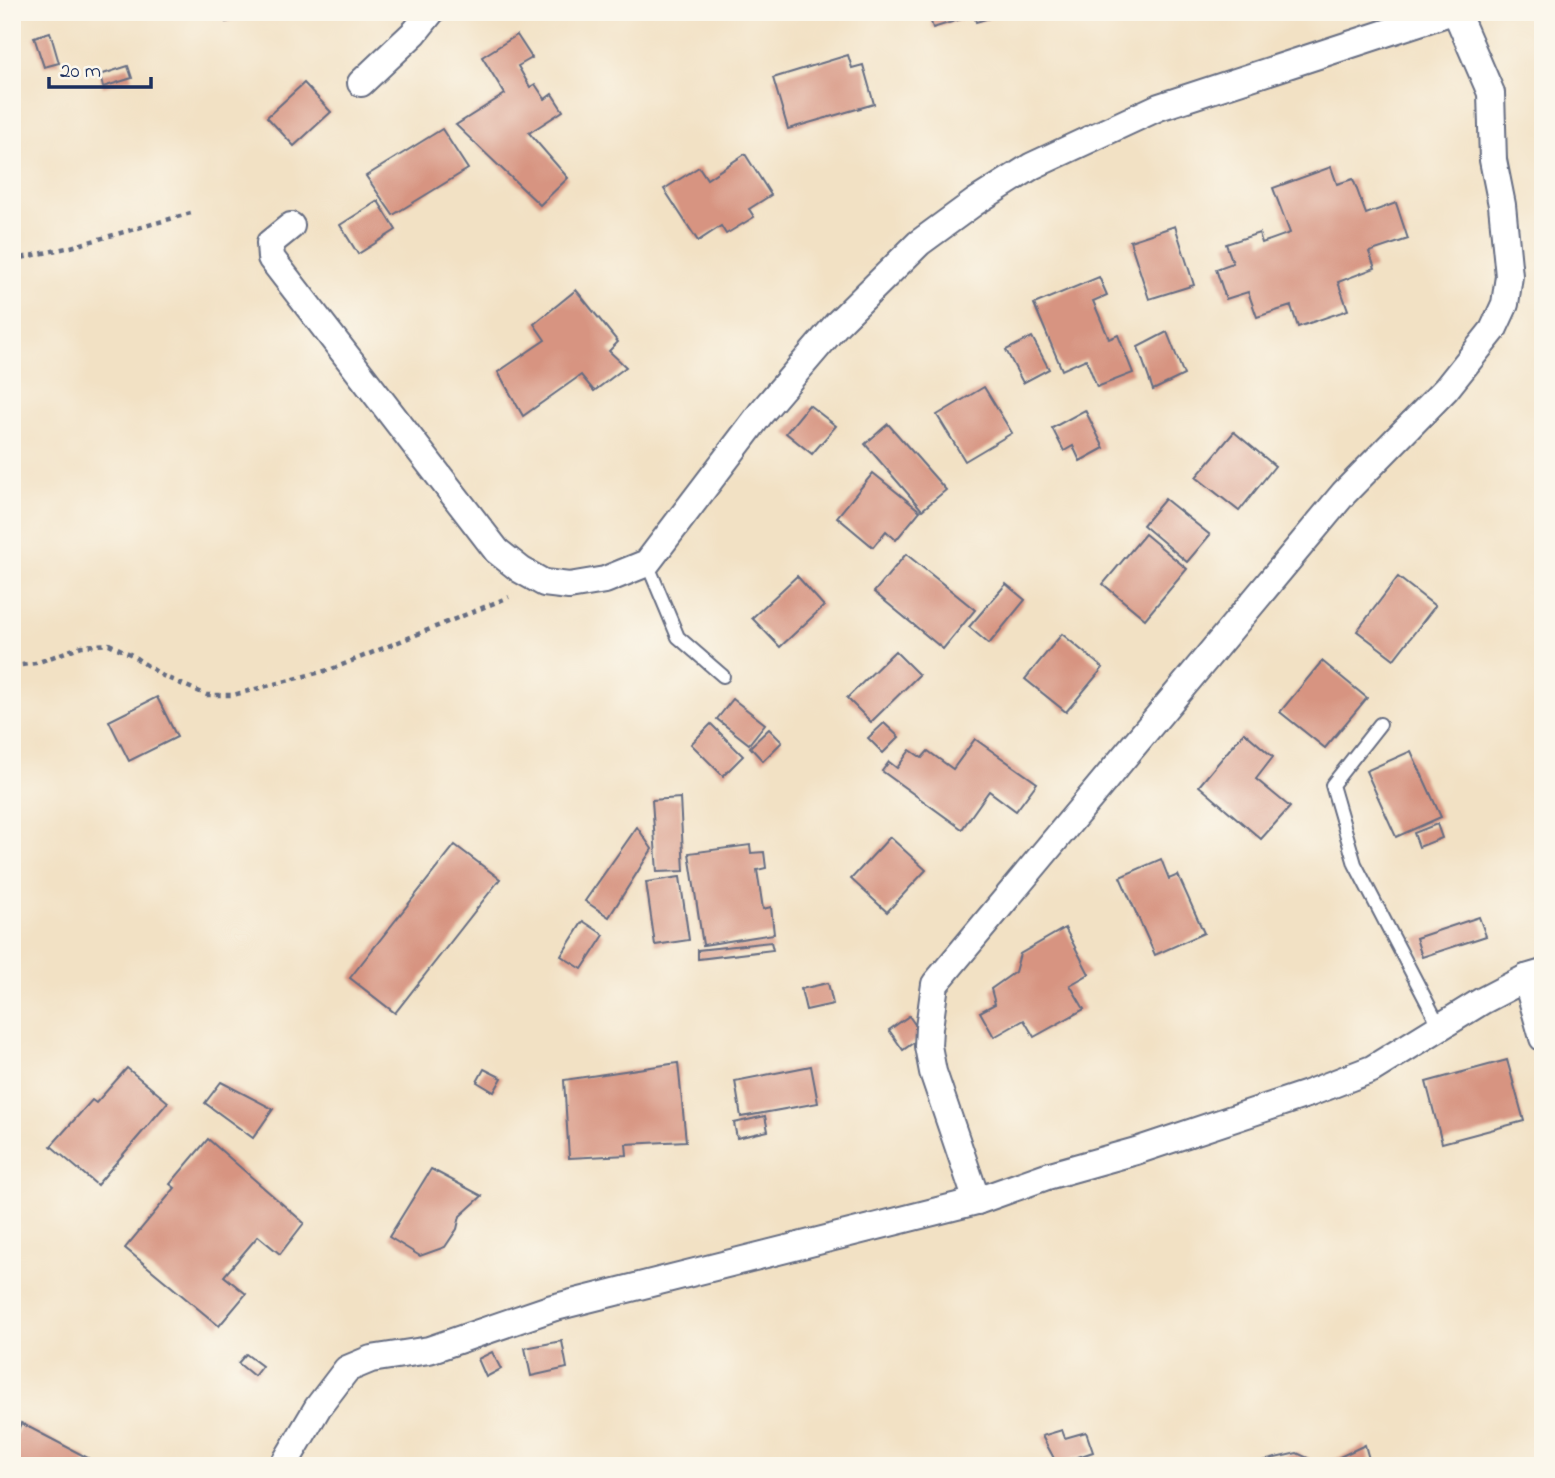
<svg xmlns="http://www.w3.org/2000/svg" width="1555" height="1478" font-family="'Indie Flower',sans-serif">
  <style>
    .building { fill: #d79481 }
    .lines { fill: none; stroke-linecap: round; stroke-linejoin: round }
    .lane-casing { stroke: #666d82; stroke-width: 16 }
    .street-casing { stroke: #666d82; stroke-width: 30 }
    .path { stroke: #666d82; stroke-width: 4.5; stroke-dasharray: 5 5; stroke-linecap: butt }
    .lane { stroke: #fff; stroke-width: 12 }
    .street { stroke: #fff; stroke-width: 26 }
  </style>
  <rect width="100%" height="100%" fill="#fbf7ec"/>
  <filter id="ink" filterUnits="userSpaceOnUse"><feTurbulence type="fractalNoise" baseFrequency=".0143" numOctaves="2"/><feDisplacementMap in="SourceGraphic" scale="14" xChannelSelector="R" yChannelSelector="G"/><feConvolveMatrix kernelMatrix="1 2 1 2 8 2 1 2 1" color-interpolation-filters="sRGB"/></filter>
  <filter id="wash" filterUnits="userSpaceOnUse"><feTurbulence type="fractalNoise" baseFrequency=".00686" numOctaves="4" result="noise"/><feDisplacementMap in="SourceGraphic" scale="28" xChannelSelector="R" yChannelSelector="G"/><feGaussianBlur stdDeviation="1.57" result="paint"/><feColorMatrix in="noise" values="0 0 0 0 0 0 0 0 0 0 0 0 0 0 0 0 0 1.4 0 .05"/><feComposite in="paint" operator="in"/></filter>
  <g filter="url(#wash)">
    <rect width="100%" height="100%" fill="#f2e1c4"/>
    <g id="blocks">
      <!-- building -->
      <g class="building">
        <polygon points="223,12 257,12 257,13 226,22"/>
        <polygon points="928,12 1006,12 1006,13 976,22 974,15 933,28"/>
        <polygon points="50,32 59,63 44,67 34,37"/>
        <polygon points="517,35 532,58 518,66 530,87 535,84 545,99 552,94 563,111 529,133 568,178 540,205 456,125 505,94 482,57"/>
        <polygon points="848,55 852,68 863,65 874,104 788,129 773,78"/>
        <polygon points="128,66 132,78 103,87 100,75"/>
        <polygon points="304,83 331,112 294,146 267,117"/>
        <polygon points="442,129 468,169 393,215 366,176"/>
        <polygon points="745,154 771,195 749,209 754,217 726,234 721,226 698,241 664,189 699,167 707,179"/>
        <polygon points="1331,167 1337,184 1353,179 1366,214 1396,203 1408,239 1369,252 1375,268 1338,282 1348,310 1298,327 1291,306 1257,317 1248,292 1226,299 1216,269 1233,263 1226,244 1259,233 1262,243 1290,233 1273,188"/>
        <polygon points="378,201 396,230 358,254 340,225"/>
        <polygon points="1175,226 1194,285 1149,299 1130,241"/>
        <polygon points="1099,277 1107,295 1093,301 1109,339 1118,335 1133,373 1097,387 1086,359 1062,370 1034,304"/>
        <polygon points="576,290 618,342 609,351 626,367 594,391 581,375 523,416 498,372 545,340 534,324"/>
        <polygon points="1167,332 1184,375 1153,390 1138,347"/>
        <polygon points="1032,337 1049,369 1023,383 1006,350"/>
        <polygon points="984,387 1012,433 965,461 937,415"/>
        <polygon points="809,405 836,426 812,454 786,433"/>
        <polygon points="1085,410 1104,448 1080,461 1073,446 1064,451 1052,428"/>
        <polygon points="888,424 946,490 922,510 865,444"/>
        <polygon points="1234,432 1275,466 1239,511 1196,477"/>
        <polygon points="873,473 920,511 896,540 886,531 873,547 837,517"/>
        <polygon points="1165,499 1210,535 1187,562 1143,525"/>
        <polygon points="1145,534 1187,569 1145,619 1103,584"/>
        <polygon points="906,554 975,610 943,649 874,592"/>
        <polygon points="797,576 824,606 780,647 752,618"/>
        <polygon points="1398,577 1435,606 1394,659 1357,631"/>
        <polygon points="1006,584 1025,600 989,644 969,627"/>
        <polygon points="1062,634 1103,668 1066,712 1025,679"/>
        <polygon points="895,651 919,675 871,722 847,698"/>
        <polygon points="1322,661 1367,698 1325,748 1280,712"/>
        <polygon points="157,697 177,737 129,761 109,721"/>
        <polygon points="733,699 765,724 749,744 717,719"/>
        <polygon points="884,723 899,737 883,753 868,738"/>
        <polygon points="711,724 743,756 723,776 691,744"/>
        <polygon points="1543,727 1543,744 1542,744 1538,728"/>
        <polygon points="769,729 782,742 763,761 750,747"/>
        <polygon points="1244,732 1273,757 1256,779 1290,807 1261,839 1199,786"/>
        <polygon points="975,739 1037,783 1016,811 989,791 962,829 882,771 889,762 897,768 910,750 922,758 928,751 953,769"/>
        <polygon points="1411,751 1441,817 1396,837 1366,771"/>
        <polygon points="680,798 684,871 657,872 652,800"/>
        <polygon points="1437,824 1442,838 1419,847 1414,833"/>
        <polygon points="637,827 652,849 609,917 585,901"/>
        <polygon points="890,837 926,870 887,912 851,879"/>
        <polygon points="455,845 500,879 395,1013 350,978"/>
        <polygon points="750,845 751,853 764,852 766,868 757,870 763,909 771,907 774,934 703,945 689,853"/>
        <polygon points="1161,859 1169,879 1178,875 1204,933 1155,955 1120,877"/>
        <polygon points="680,877 689,940 655,945 646,882"/>
        <polygon points="1479,917 1486,936 1422,957 1416,938"/>
        <polygon points="583,921 604,935 582,969 561,956"/>
        <polygon points="1065,928 1089,974 1070,985 1084,1009 1034,1037 1024,1020 994,1037 980,1012 995,1004 991,989 1015,972 1020,954"/>
        <polygon points="771,942 773,950 698,959 698,950"/>
        <polygon points="828,983 833,1004 806,1010 801,989"/>
        <polygon points="909,1016 923,1036 903,1050 889,1030"/>
        <polygon points="1507,1060 1524,1121 1442,1143 1426,1082"/>
        <polygon points="678,1063 686,1141 626,1144 627,1155 569,1158 564,1080"/>
        <polygon points="811,1066 818,1103 741,1117 735,1081"/>
        <polygon points="127,1068 168,1102 97,1185 51,1146 92,1100 96,1103"/>
        <polygon points="484,1069 502,1078 494,1092 477,1082"/>
        <polygon points="221,1082 273,1109 253,1138 205,1103"/>
        <polygon points="765,1116 768,1131 737,1138 734,1123"/>
        <polygon points="208,1139 304,1223 280,1254 258,1236 224,1276 246,1294 219,1326 125,1248 175,1188 170,1184"/>
        <polygon points="431,1169 482,1196 460,1216 457,1229 445,1247 420,1256 389,1237"/>
        <polygon points="562,1341 567,1368 531,1376 525,1348"/>
        <polygon points="492,1352 501,1369 486,1377 478,1359"/>
        <polygon points="246,1354 262,1366 254,1376 238,1363"/>
        <polygon points="21,1423 88,1458 84,1466 12,1466 12,1444"/>
        <polygon points="1062,1430 1065,1438 1086,1432 1093,1452 1057,1464 1042,1436"/>
        <polygon points="1365,1445 1371,1466 1259,1466 1258,1462 1297,1453 1323,1465"/>
      </g>
    </g>
  </g>
  <g filter="url(#ink)">
    <use href="#blocks" fill-opacity="0" stroke="#666d82" stroke-width="2"/>
    <g class="lines">
      <defs>
        <g id="lane">
          <polyline points="647,563 678,637 723,676"/>
          <polyline points="1380,724 1332,785 1355,864 1440,1027"/>
        </g>
        <g id="street">
          <polyline points="361,83 415,32 431,12"/>
          <polyline points="291,226 270,243 271,258 497,551 521,570 544,583 569,586 605,580 647,563 761,413 837,324 919,243 975,202 1032,166 1159,107 1450,12"/>
          <polyline points="1526,978 1543,1038"/>
          <polyline points="977,1201 933,1072 928,1046 929,1028 935,984 1344,493 1446,389 1493,330 1505,304 1509,276 1502,205 1493,160 1491,93 1456,12"/>
          <polyline points="283,1466 318,1407 347,1369 371,1359 429,1350 552,1308 977,1201 1047,1176 1136,1151 1307,1094 1372,1069 1482,1001 1526,978 1543,973"/>
        </g>
      </defs>
      <!-- lane casing -->
      <use href="#lane" class="lane-casing"/>
      <!-- street casing -->
      <use href="#street" class="street-casing"/>
      <!-- path -->
      <g class="path">
        <polyline points="12,260 71,247 191,213"/>
        <polyline points="12,663 21,665 36,663 82,646 109,644 130,654 163,676 207,695 233,695 332,669 509,597"/>
      </g>
      <!-- lane -->
      <use href="#lane" class="lane"/>
      <!-- street -->
      <use href="#street" class="street"/>
    </g>
  </g>
  <!-- margin -->
  <rect width="1555" height="1478" fill="none" stroke="#fbf7ec" stroke-width="42"/>
  <!-- scale -->
  <path d="M49 77v10h102v-10" fill="none" stroke="#1b2f5e" stroke-width="3.5"/>
  <text x="60" y="77" font-size="21" fill="#1b2f5e" stroke="#fbf7ec" stroke-width="5" paint-order="stroke">20 m</text>
</svg>
